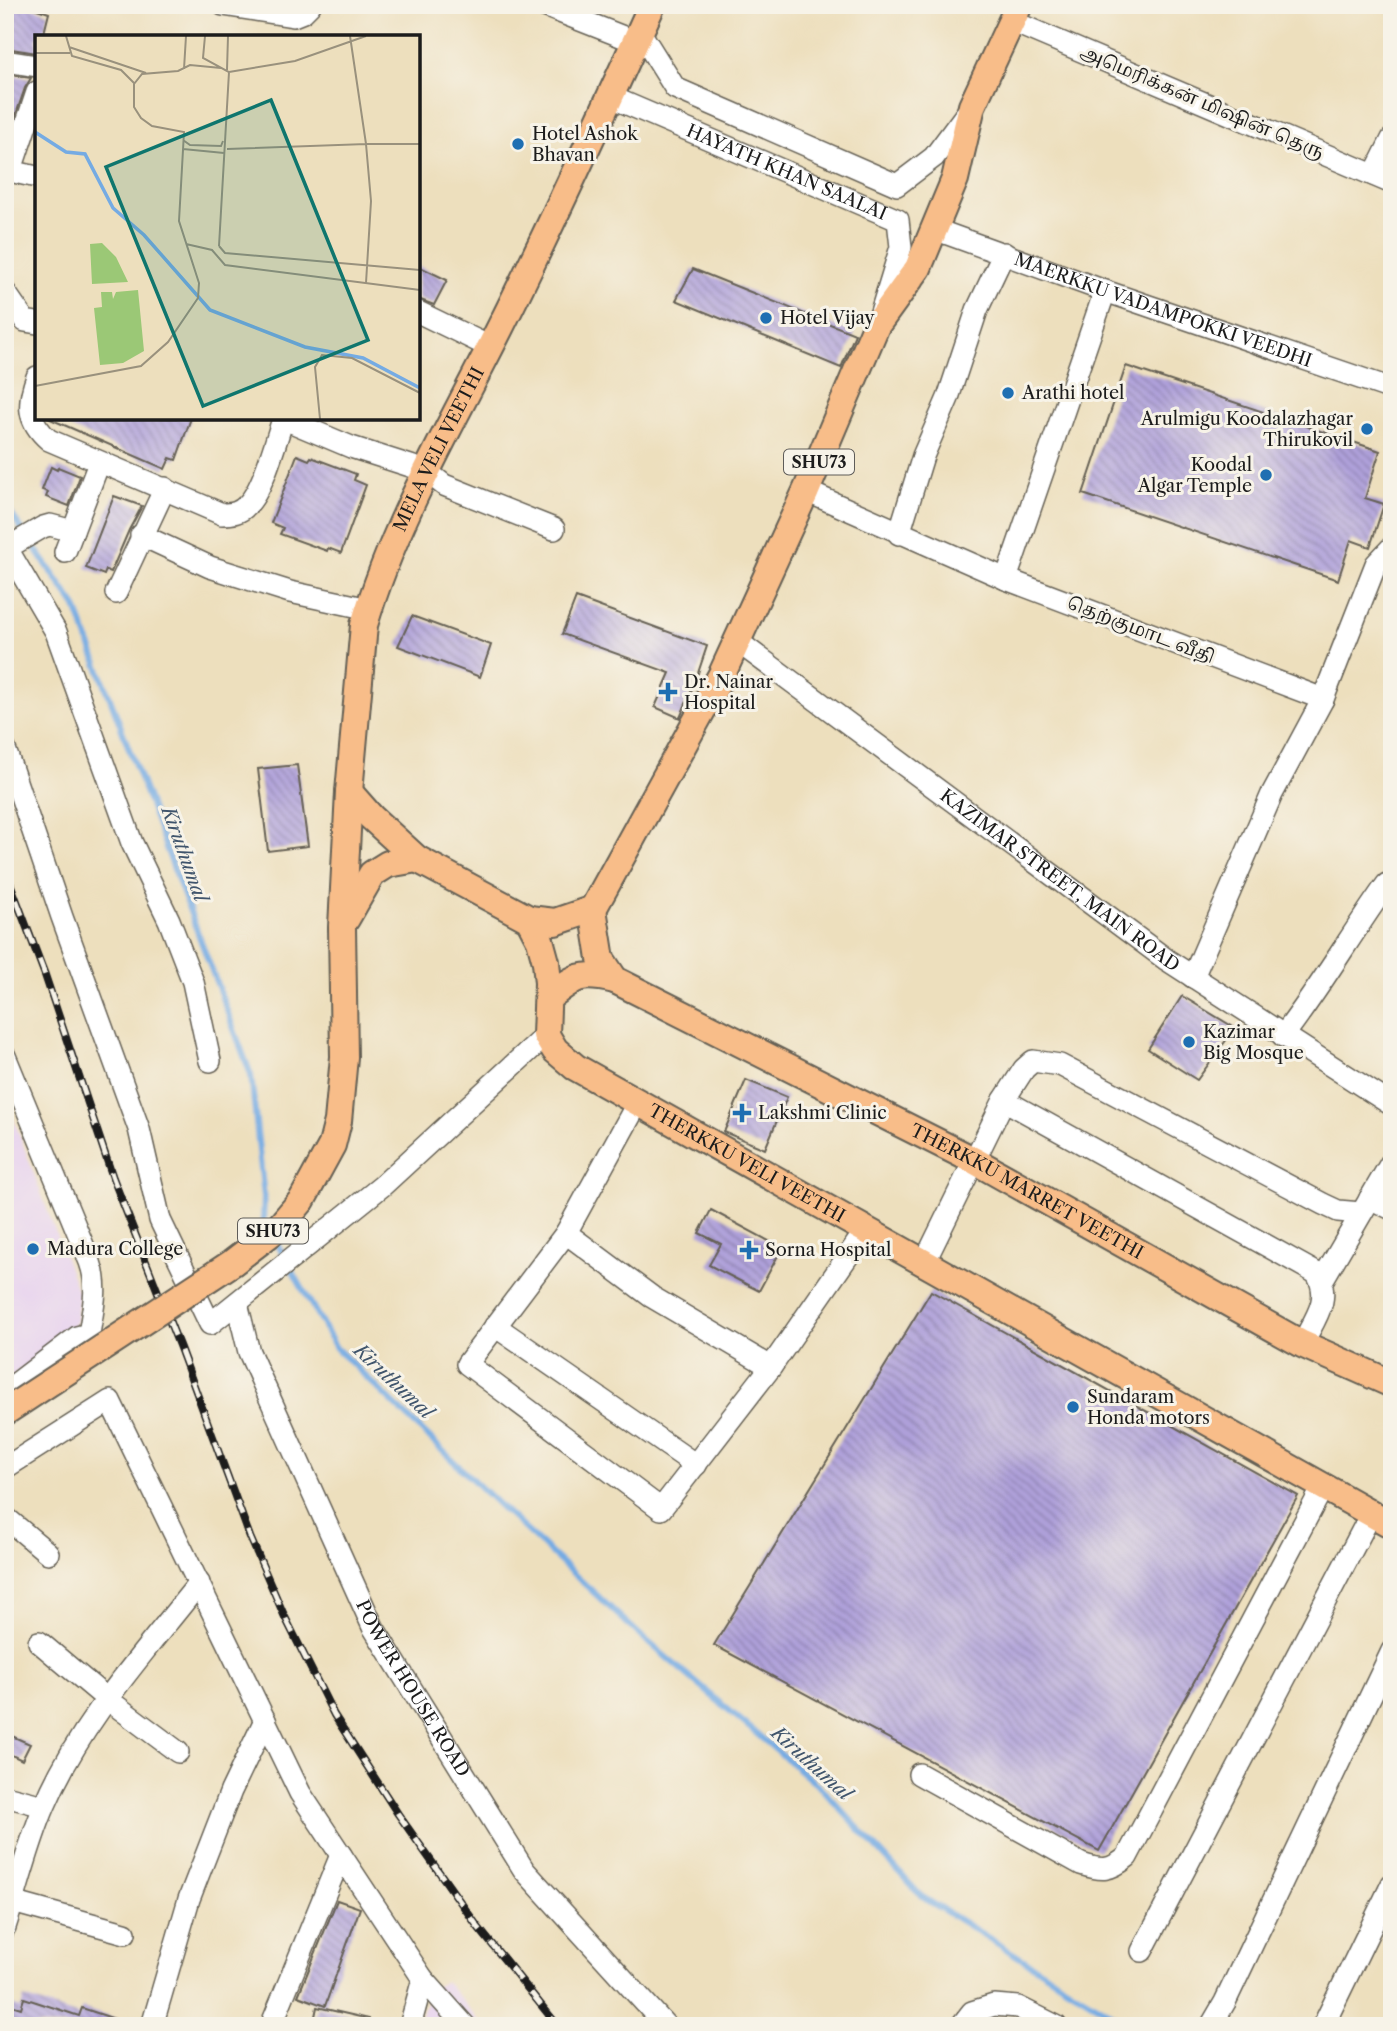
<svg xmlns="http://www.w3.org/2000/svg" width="1397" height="2031" font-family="'Libre Caslon Text','Noto Serif Tamil',serif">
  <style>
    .built { fill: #e7d2ef }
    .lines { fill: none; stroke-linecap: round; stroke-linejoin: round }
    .stream { stroke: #75abe3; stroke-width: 6 }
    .building { fill: url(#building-back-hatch) }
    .minor-casing { stroke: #656054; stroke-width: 24 }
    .major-casing { stroke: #656054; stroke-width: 30 }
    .minor { stroke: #fff; stroke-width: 21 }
    .major { stroke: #f8bd89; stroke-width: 26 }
    .rail-casing { stroke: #1c1c1c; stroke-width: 8 }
    .rail { stroke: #f7f3e8; stroke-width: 5; stroke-dasharray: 16; stroke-linecap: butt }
    .major-bridge-casing { stroke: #656054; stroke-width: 30; stroke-linecap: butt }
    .major-bridge { stroke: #f8bd89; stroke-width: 26 }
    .poi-dot { fill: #1f6fb2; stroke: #f7f3e8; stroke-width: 2.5 }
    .labels { text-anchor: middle; stroke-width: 6; stroke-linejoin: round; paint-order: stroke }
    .shield { fill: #f7f3e8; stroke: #5e5c59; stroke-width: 2 }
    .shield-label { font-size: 16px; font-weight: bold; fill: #1c1c1c }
    .street-label { font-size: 18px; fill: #1c1c1c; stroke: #f7f3e8 }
    .poi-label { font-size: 18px; fill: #1c1c1c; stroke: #f7f3e8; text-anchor: start }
    .water-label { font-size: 19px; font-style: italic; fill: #40556c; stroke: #f7f3e8 }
    .inset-river { fill: none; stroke: #75abe3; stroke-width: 3.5 }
    .inset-road { fill: none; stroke: #99917d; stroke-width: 2 }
    .view { fill: #0f766e; fill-opacity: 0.15; stroke: #0f766e; stroke-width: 3.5 }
    .inset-edge { fill: none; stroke: #1c1c1c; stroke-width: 3.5 }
  </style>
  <defs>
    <pattern id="building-back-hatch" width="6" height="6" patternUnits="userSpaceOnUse" patternTransform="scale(1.75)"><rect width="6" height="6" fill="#afa0da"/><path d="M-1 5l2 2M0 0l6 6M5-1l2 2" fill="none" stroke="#8e82b0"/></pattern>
  </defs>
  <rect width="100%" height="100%" fill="#f7f3e8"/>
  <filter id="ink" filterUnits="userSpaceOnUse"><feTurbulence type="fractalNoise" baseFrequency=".0143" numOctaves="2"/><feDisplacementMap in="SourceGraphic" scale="14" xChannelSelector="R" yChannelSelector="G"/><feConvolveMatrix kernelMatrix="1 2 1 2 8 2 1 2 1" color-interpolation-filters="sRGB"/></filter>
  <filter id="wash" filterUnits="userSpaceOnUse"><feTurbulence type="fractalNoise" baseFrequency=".00686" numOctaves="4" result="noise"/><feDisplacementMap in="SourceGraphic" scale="28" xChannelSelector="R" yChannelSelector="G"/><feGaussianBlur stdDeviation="1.57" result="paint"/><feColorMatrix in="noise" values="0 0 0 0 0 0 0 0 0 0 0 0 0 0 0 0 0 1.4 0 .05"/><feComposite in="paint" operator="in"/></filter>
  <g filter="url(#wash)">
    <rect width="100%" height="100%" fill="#eddfbd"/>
    <!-- built -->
    <g class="built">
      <polygon points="5,1096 79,1295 76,1321 63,1341 5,1381"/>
      <polygon points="445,1981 484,2026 417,2026 431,1990"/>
    </g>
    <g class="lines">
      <!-- stream -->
      <g class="stream">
        <polyline points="5,505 76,607 251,1075 264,1197 263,1220 267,1227"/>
        <polyline points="275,1240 336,1348 503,1509 640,1635 822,1789 921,1896 1130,2026"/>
      </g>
    </g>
    <g id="blocks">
      <!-- building -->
      <g class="building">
        <polygon points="5,5 25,5 49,13 43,37 37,37 37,53 5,48"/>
        <polygon points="5,74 31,78 25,88 13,123 5,120"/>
        <polygon points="418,266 447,280 434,305 418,299"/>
        <polygon points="693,269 855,334 841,368 676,300"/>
        <polygon points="1126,366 1380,451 1365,498 1384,504 1370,547 1351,540 1338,580 1083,494"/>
        <polygon points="48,418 191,418 176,460 170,458 165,469"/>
        <polygon points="297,455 309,460 311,457 356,474 354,480 366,485 341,553 328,548 327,551 280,534 283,528 271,523"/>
        <polygon points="51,467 57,470 58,467 80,476 69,506 46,497 48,492 42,490"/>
        <polygon points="114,496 142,506 129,530 111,572 106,570 104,575 86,568"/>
        <polygon points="576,598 707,646 695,682 680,718 655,707 670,673 562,634"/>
        <polygon points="412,616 491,645 480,677 398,646"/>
        <polygon points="297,765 308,846 268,851 258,769"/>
        <polygon points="1182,996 1235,1028 1197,1080 1148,1049"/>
        <polygon points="746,1080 787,1097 765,1149 724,1132"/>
        <polygon points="711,1210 782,1248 759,1291 709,1265 721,1244 699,1233"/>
        <polygon points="931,1291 1298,1496 1099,1851 714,1645"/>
        <polygon points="5,1733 30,1744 22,1760 5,1752"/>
        <polygon points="337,1900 360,1908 325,2006 298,1996"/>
        <polygon points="24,1998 79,2016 82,2008 127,2023 127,2026 5,2026 5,2003 21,2008"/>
        <polygon points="317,2007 369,2019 368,2026 313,2026"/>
      </g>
    </g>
  </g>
  <g filter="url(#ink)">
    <use href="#blocks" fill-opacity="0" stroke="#656054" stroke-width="2"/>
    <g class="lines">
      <defs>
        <g id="minor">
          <polyline points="223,5 293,16 303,12 310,5"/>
          <polyline points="542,5 636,42"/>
          <polyline points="1011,21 1392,183"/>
          <polyline points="640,32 675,88 897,185 934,157 969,110"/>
          <polyline points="5,61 37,66"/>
          <path id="s1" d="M611 97 898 220 901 247 881 312"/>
          <polyline points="5,170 37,177"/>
          <polyline points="11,170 37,92"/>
          <polyline points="1374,175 1392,139"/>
          <path id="s2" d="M934 229 1105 291 1392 389"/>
          <polyline points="5,292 25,321 37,323"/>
          <polyline points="418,312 490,347"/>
          <path d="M37 377C27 404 27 421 49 440L222 514C232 514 240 513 247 505 263 490 276 440 283 419"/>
          <polyline points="282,418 351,447 426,471 444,485 554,529"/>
          <polyline points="806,491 1006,579 1323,699 1376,564 1392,547"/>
          <polyline points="899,534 923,456 948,398 977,310 1004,253"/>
          <polyline points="141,535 210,567 290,592 369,609"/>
          <polyline points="5,545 56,632 132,843 169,920 193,982 210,1061"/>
          <polyline points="7,548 43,527 50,525 73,531"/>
          <polyline points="65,552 99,463"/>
          <polyline points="1006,579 1105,291"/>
          <polyline points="116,593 165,488"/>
          <path id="s3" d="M737 641 1167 960 1392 1105"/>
          <polyline points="5,749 62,917 139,1129 160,1220 210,1324 382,1186 546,1035"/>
          <polyline points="1193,977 1272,794 1323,699"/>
          <path d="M1283 1036C1321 987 1351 934 1387 884"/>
          <path d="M5 1056 90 1262C99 1286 93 1309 89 1334L77 1337 5 1392"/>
          <path d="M1004 1100 1316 1273C1333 1298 1314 1320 1302 1344"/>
          <polyline points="638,1102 566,1233 652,1297 771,1367 866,1230"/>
          <polyline points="1370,1198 1392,1209"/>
          <polyline points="566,1233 467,1364 661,1509 771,1367"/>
          <polyline points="924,1263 1004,1100 1024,1069 1033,1061 1060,1065 1323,1204 1338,1211 1361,1213"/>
          <polyline points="1322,1281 1392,1161"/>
          <path id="s4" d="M237 1303 249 1352 373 1627 524 1870 666 2026"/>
          <polyline points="495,1326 696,1465"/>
          <polyline points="5,1468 110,1401 300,1793 423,1979 465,2026"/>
          <polyline points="5,1517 48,1553"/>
          <polyline points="39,1642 107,1699 178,1752"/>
          <path d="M919 1774 1081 1864C1102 1871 1110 1871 1127 1857L1323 1487"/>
          <polyline points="5,1796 44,1806"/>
          <polyline points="5,1900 125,1933"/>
          <path d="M5 1927C18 1887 28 1844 45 1805 80 1722 144 1653 199 1583"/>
          <polyline points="1142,1951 1371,1514"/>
          <polyline points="152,2026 189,1899 231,1791 265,1720"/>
          <polyline points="271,2026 341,1855"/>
          <polyline points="410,2026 423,1979"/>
          <polyline points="961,2026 972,2012 994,2005 1018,2007 1056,2026"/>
          <polyline points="1211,2026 1225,2002 1392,1651"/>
          <polyline points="1323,2026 1392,1884"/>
        </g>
        <g id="major">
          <path id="s5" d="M349 792 371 817 417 859 529 919 540 940 546 962 548 983 546 1035 555 1050 575 1067 1392 1525"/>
          <path id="s6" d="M593 909 601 959 615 980 975 1161 1302 1344 1392 1384"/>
          <polyline points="346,919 372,874 388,864 417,859"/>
          <polyline points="529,919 555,922 593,909 722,674 806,491 876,326 918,268 955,179 972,106 1019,5"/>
          <path id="s7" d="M342 927 349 792 364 625C395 520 452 424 501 326 554 220 603 113 652 5"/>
          <path d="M548 998C576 976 579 972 615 980"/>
        </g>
      </defs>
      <!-- minor casing -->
      <use href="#minor" class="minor-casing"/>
      <!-- major casing -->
      <use href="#major" class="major-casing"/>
      <!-- minor -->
      <use href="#minor" class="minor"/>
      <!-- major -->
      <use href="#major" class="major"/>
      <defs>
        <polyline id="rail" points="5,870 45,975 113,1178 180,1348 250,1537 284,1615 334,1715 398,1814 478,1927 558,2026"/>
      </defs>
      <!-- rail casing -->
      <use href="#rail" class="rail-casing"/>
      <!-- rail -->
      <use href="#rail" class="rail"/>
      <defs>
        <polyline id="major-bridge" points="5,1412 232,1263 280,1226 302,1200 332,1145 338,1121 344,1057 342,927"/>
      </defs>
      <!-- major-bridge casing -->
      <use href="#major-bridge" class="major-bridge-casing"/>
      <!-- major-bridge -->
      <use href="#major-bridge" class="major-bridge"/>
    </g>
  </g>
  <!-- markers -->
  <g class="poi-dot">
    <circle cx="518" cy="144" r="7"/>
    <circle cx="766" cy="318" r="7"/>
    <circle cx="1008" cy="393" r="7"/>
    <circle cx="1367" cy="429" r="7"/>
    <circle cx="1266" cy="475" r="7"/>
    <path d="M664.5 681.5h7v7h7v7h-7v7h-7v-7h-7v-7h7z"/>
    <circle cx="1189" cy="1042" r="7"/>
    <path d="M738.5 1102.5h7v7h7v7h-7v7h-7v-7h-7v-7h7z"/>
    <circle cx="33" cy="1249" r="7"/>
    <path d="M745.5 1239.5h7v7h7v7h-7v7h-7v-7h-7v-7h7z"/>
    <circle cx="1073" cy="1407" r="7"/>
  </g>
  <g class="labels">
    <!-- shield labels -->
    <g class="shield">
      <rect x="784" y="449.5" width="70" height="25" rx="5"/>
      <rect x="238" y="1218.5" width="70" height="25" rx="5"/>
    </g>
    <g class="shield-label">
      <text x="819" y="468">SHU73</text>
      <text x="273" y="1237">SHU73</text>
    </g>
    <!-- street labels -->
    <g class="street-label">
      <text transform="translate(1202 102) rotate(23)" y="6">அமெரிக்கன் மிஷின் தெரு</text>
      <text dy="6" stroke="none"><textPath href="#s1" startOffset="191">HAYATH KHAN SAALAI</textPath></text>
      <text dy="6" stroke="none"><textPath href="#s2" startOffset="243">MAERKKU VADAMPOKKI VEEDHI</textPath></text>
      <text dy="6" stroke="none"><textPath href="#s7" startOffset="494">MELA VELI VEETHI</textPath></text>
      <text transform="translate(1141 630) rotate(21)" y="6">தெற்குமாட வீதி</text>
      <text dy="6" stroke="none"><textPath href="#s3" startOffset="402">KAZIMAR STREET, MAIN ROAD</textPath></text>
      <text dy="6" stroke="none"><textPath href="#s5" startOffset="583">THERKKU VELI VEETHI</textPath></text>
      <text dy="6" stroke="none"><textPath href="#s6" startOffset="539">THERKKU MARRET VEETHI</textPath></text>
      <text dy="6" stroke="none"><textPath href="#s4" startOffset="425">POWER HOUSE ROAD</textPath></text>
    </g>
    <!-- poi labels -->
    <g class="poi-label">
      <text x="532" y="140">Hotel Ashok<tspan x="532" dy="21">Bhavan</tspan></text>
      <text x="780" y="324">Hotel Vijay</text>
      <text x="1022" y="399">Arathi hotel</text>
      <text x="1353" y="425" text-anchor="end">Arulmigu Koodalazhagar<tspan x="1353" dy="21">Thirukovil</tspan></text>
      <text x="1252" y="471" text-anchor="end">Koodal<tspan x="1252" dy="21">Algar Temple</tspan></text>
      <text x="684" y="688">Dr. Nainar<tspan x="684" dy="21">Hospital</tspan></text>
      <text x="1203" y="1038">Kazimar<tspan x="1203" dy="21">Big Mosque</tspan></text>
      <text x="758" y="1119">Lakshmi Clinic</text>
      <text x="47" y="1255">Madura College</text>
      <text x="765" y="1256">Sorna Hospital</text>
      <text x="1087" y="1403">Sundaram<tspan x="1087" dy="21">Honda motors</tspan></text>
    </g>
    <!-- water labels -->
    <g class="water-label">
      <text transform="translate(185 854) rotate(70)" y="7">Kiruthumal</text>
      <text transform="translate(394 1381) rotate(43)" y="7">Kiruthumal</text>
      <text transform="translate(812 1763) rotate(42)" y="7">Kiruthumal</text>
    </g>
  </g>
  <!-- overview -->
  <g transform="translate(35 35)">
    <rect width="385" height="385" fill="#eddfbd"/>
    <path d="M67 208 81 222 93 247 57 249 55 209ZM103 255 109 316 88 328 65 330 59 273 67 272 66 257H77L78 264 81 257Z" fill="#9bc876"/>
    <path class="inset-river" d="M0 97 31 117 50 119 78 173 109 200 175 275 270 312 328 323 385 353"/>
    <path class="inset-road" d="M31 1 37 21 86 35 99 48M170 1 168 23 194 37 184 211M315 1 331 109H385M34 12 111 38M0 18H35M149 34 151 1M192 35 193 1M194 37 260 26 331 1M148 105 155 110 186 111 188 106M148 114 189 118M192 114 331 109 336 166 331 248M151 209 177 215 190 230 385 255M184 211 190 218 385 235M0 351 106 331 133 307 163 263 164 248 144 186 149 97 117 91 106 83 99 72V49L107 39 143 36 155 30 186 33M285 384 280 332 287 320 317 323 385 358"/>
    <path class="view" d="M236 65 333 305 168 371 71 132Z"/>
    <rect width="385" height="385" class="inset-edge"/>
  </g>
  <!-- margin -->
  <rect width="1397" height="2031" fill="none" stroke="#f7f3e8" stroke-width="28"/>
</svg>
